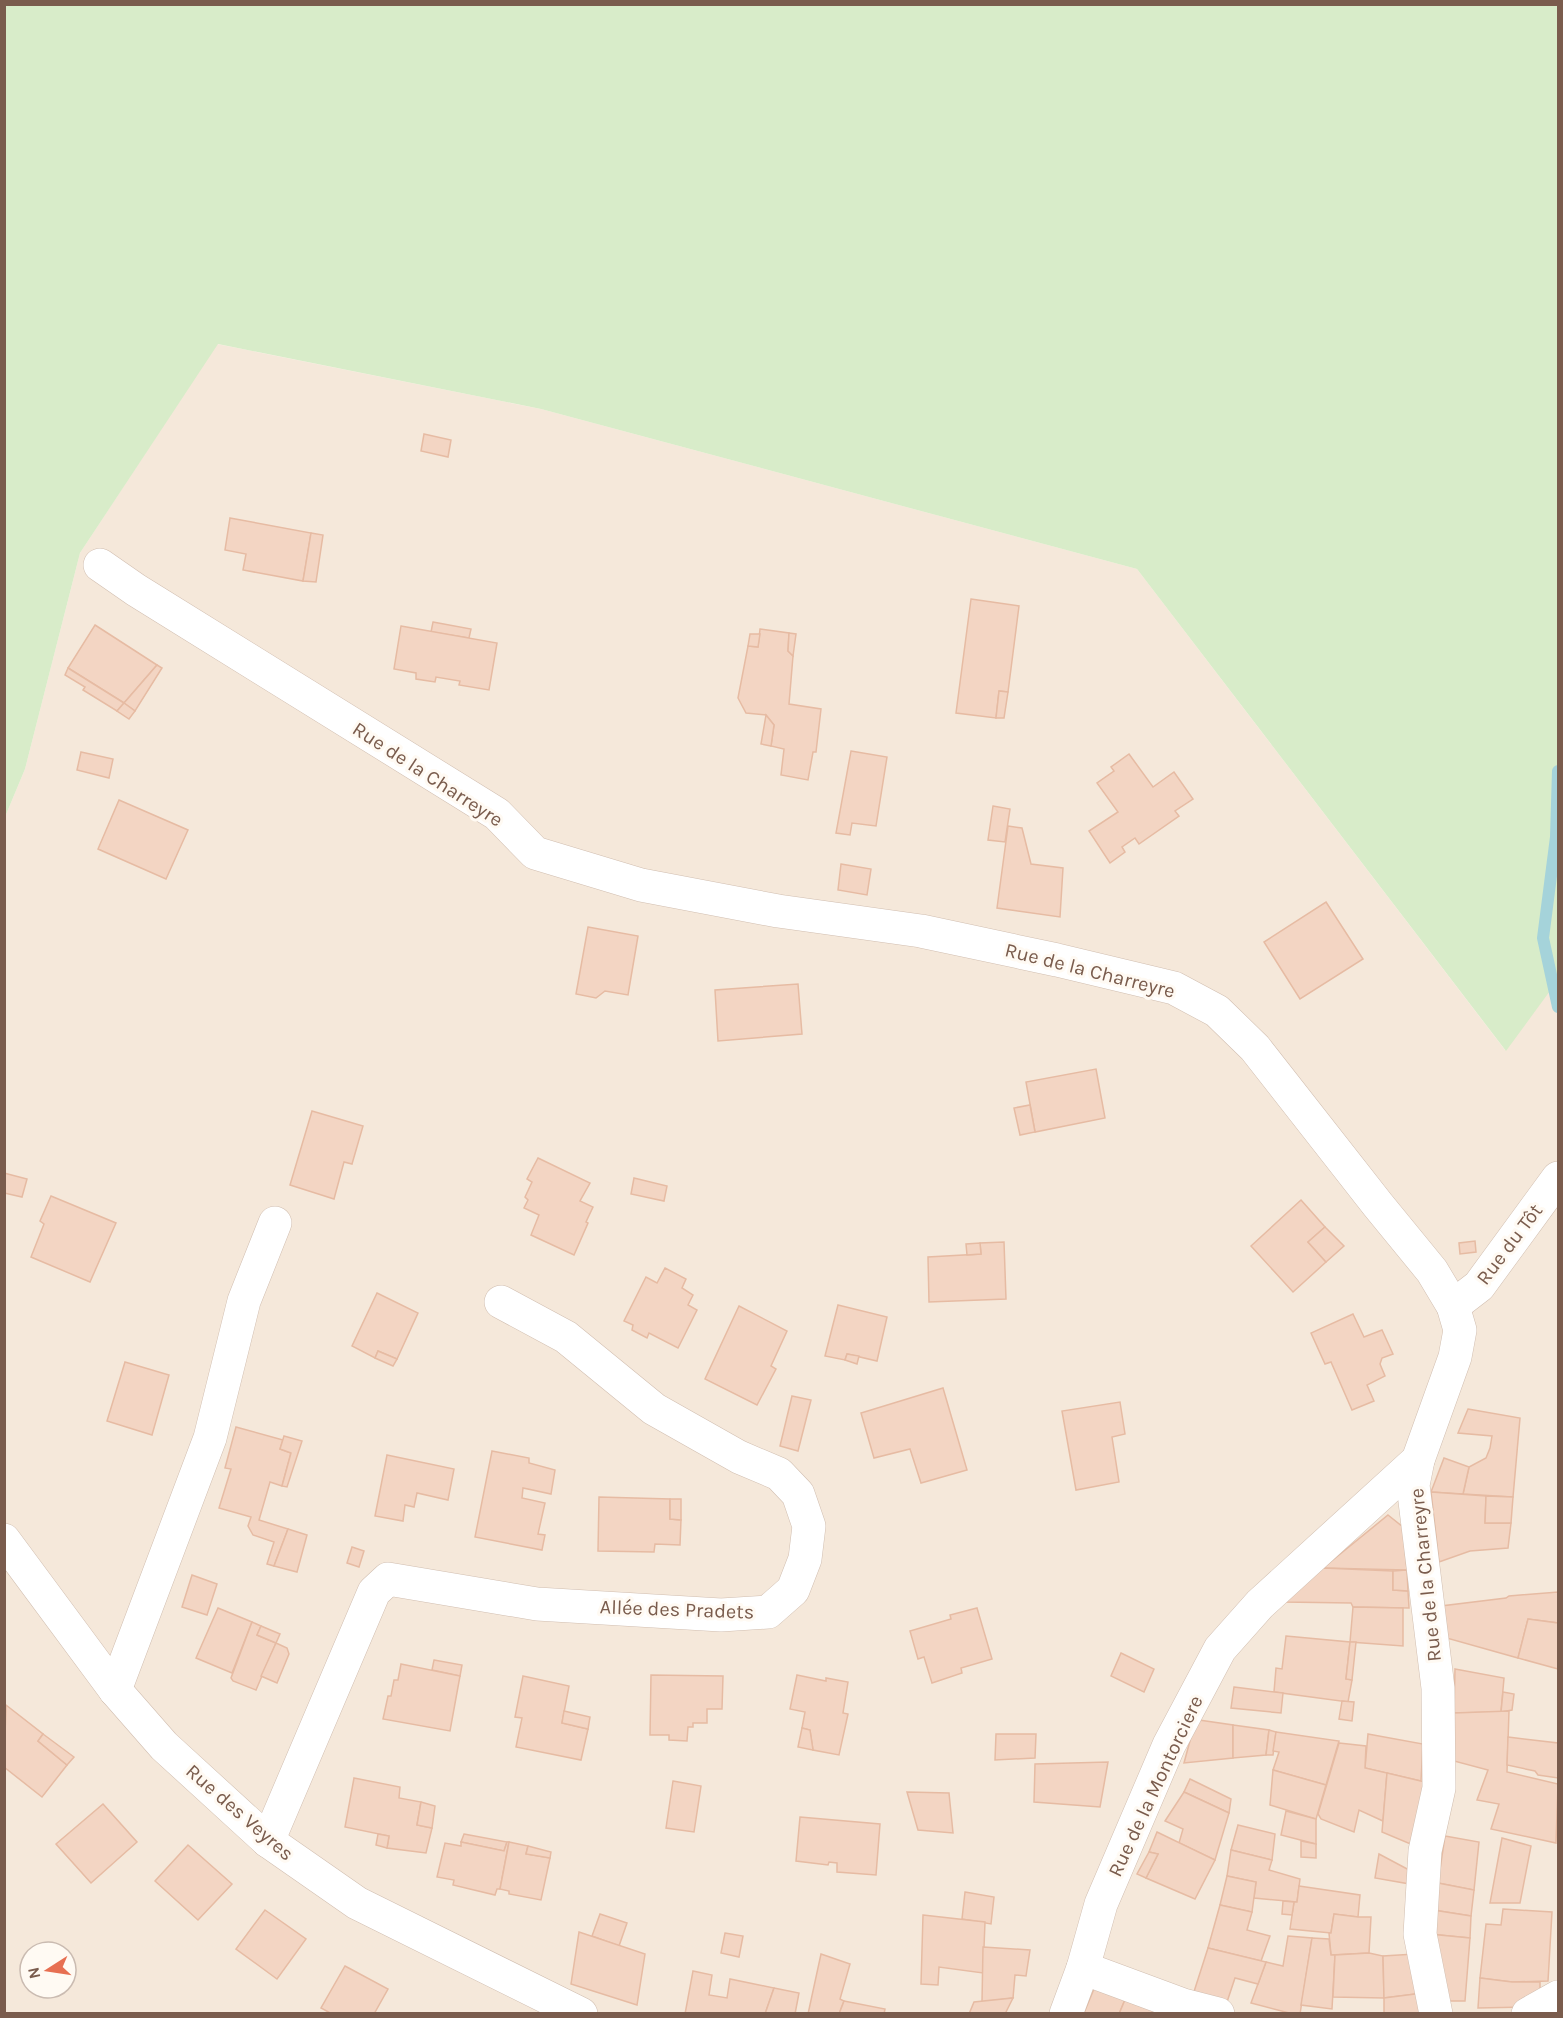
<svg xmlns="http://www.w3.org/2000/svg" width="1563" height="2018" font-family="Karla,sans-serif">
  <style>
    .residential { fill: #f5e8da; fill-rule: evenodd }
    .green { fill: #d8ecc9 }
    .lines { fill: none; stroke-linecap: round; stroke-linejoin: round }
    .stream { stroke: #a5d3da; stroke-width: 12 }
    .building { fill: #f3d5c3; stroke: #e6bba3; stroke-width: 1.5 }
    .street-casing { stroke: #d1beb0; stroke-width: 34 }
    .street { stroke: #fff; stroke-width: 33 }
    .labels { text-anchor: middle; stroke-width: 6; stroke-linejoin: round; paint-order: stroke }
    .street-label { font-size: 20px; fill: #7a5c4d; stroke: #fffaf3 }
  </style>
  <rect width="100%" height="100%" fill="#fdf6ec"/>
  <!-- residential -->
  <path class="residential" d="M217 344 541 409 1137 569 1505 1050 1558 977V2013L5 2014V817L25 769 80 553ZM30 1952H66V1988H30Z"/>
  <!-- green -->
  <polygon class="green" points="5,4 1558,5 1558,980 1506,1051 1137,569 541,409 218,344 80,553 25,769 5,817"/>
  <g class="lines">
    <!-- stream -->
    <polyline class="stream" points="1558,771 1556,837 1543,938 1558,1007"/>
  </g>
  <!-- building -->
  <g class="building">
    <polygon points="424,434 451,440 448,457 421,451"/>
    <polygon points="230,518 311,533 303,581 243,570 246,554 225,550"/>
    <polygon points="311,533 323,535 316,582 303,581"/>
    <polygon points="971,599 1019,606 1008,692 999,691 996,718 956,713"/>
    <polygon points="433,622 471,629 469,638 431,632"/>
    <polygon points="95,625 157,665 124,703 68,668"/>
    <polygon points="401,626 497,643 489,690 459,685 460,681 436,677 435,682 416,679 416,673 394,669"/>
    <polygon points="760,629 789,633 788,651 793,656 789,704 821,709 816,752 813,752 808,780 781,775 784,749 771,746 774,725 766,715 746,713 738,698 748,646 758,647"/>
    <polygon points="789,633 796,634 793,656 788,651"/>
    <polygon points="750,634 760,634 758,647 748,646"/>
    <polygon points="157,665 162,668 135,711 124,703"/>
    <polygon points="68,668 124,703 117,711 83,690 85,687 65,675"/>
    <polygon points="999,691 1008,692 1004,718 996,718"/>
    <polygon points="124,703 135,711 129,719 117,711"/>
    <polygon points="766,715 774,725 771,746 761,744"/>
    <polygon points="851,751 887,757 876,826 852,823 850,835 836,833"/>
    <polygon points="81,752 113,759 109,778 77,770"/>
    <polygon points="1129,754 1153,787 1174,772 1193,799 1175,811 1179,816 1139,844 1135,838 1122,847 1125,852 1110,863 1089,831 1118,812 1097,783 1114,771 1111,767"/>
    <polygon points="119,800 188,830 166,879 98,849"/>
    <polygon points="993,806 1010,809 1005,842 988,840"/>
    <polygon points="1008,826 1022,828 1031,864 1063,868 1060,917 997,908"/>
    <polygon points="841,864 871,869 867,895 838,890"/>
    <polygon points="1326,902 1363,959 1300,999 1264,942"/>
    <polygon points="588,927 638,936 628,995 605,991 596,998 576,994"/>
    <polygon points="798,984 802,1034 718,1041 715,990"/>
    <polygon points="1096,1069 1105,1118 1035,1132 1026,1082"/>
    <polygon points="1030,1105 1035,1132 1020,1135 1014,1108"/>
    <polygon points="312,1111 363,1126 352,1164 344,1162 334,1199 290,1185"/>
    <polygon points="538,1158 590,1183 580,1201 593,1207 586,1222 588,1223 574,1255 531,1235 539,1215 524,1208 528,1200 525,1197 532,1182 527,1179"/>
    <polygon points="4,1173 27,1179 22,1197 4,1193"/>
    <polygon points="634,1178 667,1186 664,1201 631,1194"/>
    <polygon points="51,1196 116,1223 90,1282 31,1257 44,1224 40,1221"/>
    <polygon points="1301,1200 1325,1227 1308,1242 1326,1262 1293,1292 1251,1246"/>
    <polygon points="1325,1227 1344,1246 1326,1262 1308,1242"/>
    <polygon points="1475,1241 1476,1252 1460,1254 1459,1243"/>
    <polygon points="1004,1242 1006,1299 929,1302 928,1257 981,1254 980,1243"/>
    <polygon points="980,1243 981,1254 967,1255 966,1244"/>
    <polygon points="665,1268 686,1279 682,1288 693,1295 688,1305 697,1310 678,1348 649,1333 647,1338 632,1330 633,1325 624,1321 646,1277 657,1283"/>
    <polygon points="377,1293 418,1313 397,1359 378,1351 375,1358 352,1346"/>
    <polygon points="838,1305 887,1317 877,1361 847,1354 845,1360 825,1356"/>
    <polygon points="739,1306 787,1331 771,1366 776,1369 757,1405 705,1379"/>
    <polygon points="1353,1314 1364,1337 1382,1330 1393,1354 1382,1358 1380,1364 1385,1376 1367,1385 1374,1401 1352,1410 1331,1362 1325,1364 1311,1333"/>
    <polygon points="378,1351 397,1359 393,1366 375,1358"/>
    <polygon points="847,1354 859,1356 857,1364 845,1360"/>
    <polygon points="125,1362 169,1375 152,1435 107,1421"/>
    <polygon points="943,1388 967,1470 921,1483 910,1449 874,1458 861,1413"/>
    <polygon points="792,1396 811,1400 798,1451 780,1446"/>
    <polygon points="1120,1402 1125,1434 1112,1437 1119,1482 1076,1490 1062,1411"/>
    <polygon points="1468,1409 1520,1418 1513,1497 1463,1494 1469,1467 1486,1458 1490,1448 1492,1436 1458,1433"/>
    <polygon points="236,1427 283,1440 280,1449 291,1453 282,1486 270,1482 259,1520 288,1529 274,1566 267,1564 274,1542 253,1535 248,1526 251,1517 219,1508 231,1469 225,1468"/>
    <polygon points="284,1436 302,1441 287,1487 282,1486 291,1453 280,1449"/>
    <polygon points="492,1451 529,1458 529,1463 555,1470 551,1494 523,1488 522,1498 545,1503 538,1534 545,1535 542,1550 475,1537"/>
    <polygon points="387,1455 454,1469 448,1500 417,1493 414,1507 405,1505 403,1521 375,1516"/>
    <polygon points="1444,1458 1469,1467 1463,1494 1431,1492"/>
    <polygon points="1431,1492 1486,1496 1485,1523 1511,1523 1508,1548 1470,1551 1439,1562"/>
    <polygon points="1486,1496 1513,1497 1511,1523 1485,1523"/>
    <polygon points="599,1497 670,1499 670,1519 681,1520 680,1545 655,1544 654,1552 598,1551"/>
    <polygon points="670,1499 681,1499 681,1520 670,1519"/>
    <polygon points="1388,1515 1403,1527 1407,1570 1323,1568"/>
    <polygon points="288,1529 307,1535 297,1572 274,1566"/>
    <polygon points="352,1547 364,1551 359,1567 347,1563"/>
    <polygon points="1323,1568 1393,1571 1393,1590 1408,1591 1409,1608 1353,1607 1351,1603 1284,1602"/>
    <polygon points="1407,1570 1408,1591 1393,1590 1393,1571"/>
    <polygon points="192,1575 217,1584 207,1615 182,1607"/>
    <polygon points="1558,1592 1558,1623 1528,1619 1518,1658 1443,1637 1441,1606 1506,1598 1509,1596"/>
    <polygon points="1353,1607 1403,1608 1403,1646 1350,1642"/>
    <polygon points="218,1608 252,1622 232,1673 196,1658"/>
    <polygon points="977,1608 992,1659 961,1668 962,1673 932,1683 924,1657 918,1659 910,1631 951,1619 950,1615"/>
    <polygon points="1528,1619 1558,1623 1558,1669 1518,1658"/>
    <polygon points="252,1622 261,1626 257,1635 276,1643 256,1690 233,1681 231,1678"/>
    <polygon points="261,1626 280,1634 276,1643 257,1635"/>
    <polygon points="1286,1636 1350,1642 1346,1679 1352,1680 1348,1702 1274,1692 1276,1668 1282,1669"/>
    <polygon points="1350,1642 1356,1642 1352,1680 1346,1679"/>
    <polygon points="276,1643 287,1648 289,1654 277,1683 261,1676"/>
    <polygon points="1121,1653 1154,1669 1144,1692 1111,1676"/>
    <polygon points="434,1660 462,1665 460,1676 432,1670"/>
    <polygon points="401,1664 460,1676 450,1731 383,1719 388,1696 391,1696 394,1680 398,1680"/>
    <polygon points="1455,1669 1504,1678 1501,1712 1454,1713"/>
    <polygon points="651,1675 723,1676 722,1709 707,1709 707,1723 693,1723 693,1727 688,1727 687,1741 669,1740 669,1735 650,1735"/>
    <polygon points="797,1675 826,1681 826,1678 848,1682 843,1713 848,1714 839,1755 813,1750 810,1730 802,1728 805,1712 790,1709"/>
    <polygon points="523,1676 569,1686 562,1723 588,1729 581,1760 516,1747 522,1718 515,1717"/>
    <polygon points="1234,1687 1283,1693 1281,1713 1231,1708"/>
    <polygon points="1503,1692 1514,1694 1512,1710 1501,1712"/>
    <polygon points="1342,1701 1354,1702 1352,1721 1339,1719"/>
    <polygon points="6,1705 43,1734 38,1741 67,1765 42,1797 4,1767"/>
    <polygon points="564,1711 590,1717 588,1729 562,1723"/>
    <polygon points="1509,1711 1507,1772 1558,1784 1556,1843 1491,1829 1499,1804 1477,1800 1488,1770 1454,1761 1454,1713"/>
    <polygon points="1199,1720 1233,1725 1233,1758 1184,1763 1191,1737"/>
    <polygon points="1233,1725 1269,1730 1266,1755 1233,1758"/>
    <polygon points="802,1728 810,1730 813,1750 798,1747"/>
    <polygon points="1269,1730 1276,1732 1273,1755 1266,1755"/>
    <polygon points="1276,1732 1339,1741 1326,1785 1273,1770 1279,1752 1273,1751"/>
    <polygon points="43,1734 74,1757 67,1765 38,1741"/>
    <polygon points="996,1734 1036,1734 1035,1758 995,1760"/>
    <polygon points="1368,1734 1423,1744 1421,1781 1365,1768"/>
    <polygon points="1508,1737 1558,1743 1558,1778 1538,1775 1535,1771 1507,1765"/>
    <polygon points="1339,1743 1366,1746 1365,1768 1387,1773 1383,1821 1359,1810 1354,1832 1321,1819 1318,1814"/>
    <polygon points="1108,1762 1100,1807 1034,1802 1035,1764"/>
    <polygon points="1273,1770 1326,1785 1316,1819 1270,1805"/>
    <polygon points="1387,1773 1429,1783 1420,1848 1382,1832"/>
    <polygon points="354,1778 400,1787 399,1798 421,1802 417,1825 432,1828 426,1853 387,1848 389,1836 345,1827"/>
    <polygon points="1190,1779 1231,1799 1229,1813 1184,1792"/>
    <polygon points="673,1781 701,1786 694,1832 666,1828"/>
    <polygon points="907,1792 949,1793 953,1833 918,1830"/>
    <polygon points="1184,1792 1229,1813 1215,1860 1179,1843 1183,1829 1165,1821"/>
    <polygon points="421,1802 435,1806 432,1828 417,1825"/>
    <polygon points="103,1804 137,1842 91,1883 56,1844"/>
    <polygon points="1286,1811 1316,1819 1316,1844 1281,1835"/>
    <polygon points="800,1817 880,1824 876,1875 837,1872 837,1863 829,1862 828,1865 796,1861"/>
    <polygon points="1238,1825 1275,1834 1272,1860 1231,1850"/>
    <polygon points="1157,1832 1215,1860 1195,1899 1146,1878 1158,1854 1149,1852"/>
    <polygon points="378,1834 389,1836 387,1848 376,1845"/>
    <polygon points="464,1834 507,1842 504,1851 461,1842"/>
    <polygon points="1445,1836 1479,1842 1474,1890 1438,1883"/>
    <polygon points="1502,1838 1531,1846 1520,1903 1490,1903"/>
    <polygon points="1301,1841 1316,1844 1316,1858 1301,1857"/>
    <polygon points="461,1842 504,1851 507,1842 509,1842 500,1889 497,1889 495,1895 453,1885 454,1880 437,1877 445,1843 461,1846"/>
    <polygon points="509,1842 528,1846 526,1854 550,1858 541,1900 509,1894 509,1891 500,1889"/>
    <polygon points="188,1845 232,1884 198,1920 155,1881"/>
    <polygon points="528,1846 551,1852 550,1858 526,1854"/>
    <polygon points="1231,1850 1272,1860 1269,1870 1300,1879 1297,1902 1254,1898 1256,1882 1227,1876"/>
    <polygon points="1149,1852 1158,1854 1146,1878 1137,1874"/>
    <polygon points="1379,1854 1411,1871 1410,1884 1375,1878"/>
    <polygon points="1227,1876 1256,1882 1252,1912 1220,1905"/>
    <polygon points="1438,1883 1474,1890 1471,1916 1433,1910"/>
    <polygon points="1299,1886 1360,1895 1358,1917 1334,1914 1331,1933 1290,1929 1294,1902 1297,1902"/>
    <polygon points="965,1892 994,1897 991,1924 962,1919"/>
    <polygon points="1283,1901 1294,1902 1292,1915 1282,1914"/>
    <polygon points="1220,1905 1252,1912 1247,1930 1270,1936 1261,1961 1208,1948"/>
    <polygon points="1503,1909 1552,1912 1548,1981 1512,1982 1480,1978 1486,1924 1501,1925"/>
    <polygon points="265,1910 306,1939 277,1979 236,1949"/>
    <polygon points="1433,1910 1471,1916 1470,1938 1429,1934"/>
    <polygon points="600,1914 627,1923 619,1946 592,1936"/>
    <polygon points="1334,1914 1358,1917 1371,1917 1369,1953 1331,1955 1329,1933 1331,1933"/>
    <polygon points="923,1915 985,1922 983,1973 939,1967 938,1985 921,1984"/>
    <polygon points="579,1932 645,1954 637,2005 571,1984"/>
    <polygon points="725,1933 743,1936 739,1957 721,1953"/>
    <polygon points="1429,1934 1470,1938 1465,2001 1449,2001"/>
    <polygon points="1288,1936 1312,1938 1300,2014 1293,2014 1251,2003 1266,1962 1283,1966"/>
    <polygon points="1312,1938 1329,1939 1331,1955 1335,1955 1332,2009 1301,2005"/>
    <polygon points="983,1947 1030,1950 1026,1976 1015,1975 1013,1998 982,2002"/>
    <polygon points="1208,1948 1266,1962 1258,1984 1235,1978 1227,2002 1191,2001"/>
    <polygon points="1369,1953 1383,1956 1384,1998 1333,1997 1335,1955"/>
    <polygon points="821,1954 850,1964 840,1999 844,2001 839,2014 808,2014"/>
    <polygon points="1415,1954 1423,1993 1384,1998 1383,1956"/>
    <polygon points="345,1966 388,1989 374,2014 332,2014 321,2008"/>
    <polygon points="693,1971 712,1975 709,1995 727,1998 730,1979 774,1988 765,2014 685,2014"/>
    <polygon points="1480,1978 1512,1982 1540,1982 1540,2001 1526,2007 1478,2008"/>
    <polygon points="1096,1984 1127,1995 1119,2014 1084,2013"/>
    <polygon points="774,1988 799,1993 795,2014 765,2014"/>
    <polygon points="1423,1993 1423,2014 1384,2014 1384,1998"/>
    <polygon points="1127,1995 1156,2005 1152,2014 1119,2014"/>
    <polygon points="1013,1998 1005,2014 969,2014 974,2002"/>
    <polygon points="844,2001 885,2009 884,2014 839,2014"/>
  </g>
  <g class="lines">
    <defs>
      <g id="street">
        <polyline points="100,565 136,590 497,814 535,853 641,885 778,911 921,931 1057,960 1174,988 1217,1011 1255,1048 1378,1205 1432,1271 1453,1306 1460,1330 1455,1357 1418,1460 1413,1485 1438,1688 1439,1788 1425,1851 1420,1934 1436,2014"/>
        <polyline points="1453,1306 1479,1286 1558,1178"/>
        <polyline points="4,1540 115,1690 164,1746 268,1841 357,1903 581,2014"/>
        <polyline points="115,1690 210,1438 244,1301 275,1223"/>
        <polyline points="268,1841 374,1592 388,1579 537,1604 721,1615 768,1612 793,1590 805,1559 809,1526 798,1494 779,1474 739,1457 654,1409 566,1337 501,1302"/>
        <polyline points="1083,1968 1183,2005 1218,2014"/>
        <polyline points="1066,2014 1083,1968 1101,1904 1169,1745 1220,1649 1260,1604 1418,1460"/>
        <polyline points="1528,2014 1558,1997"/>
      </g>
    </defs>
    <!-- street casing -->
    <use href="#street" class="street-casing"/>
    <!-- street -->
    <use href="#street" class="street"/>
  </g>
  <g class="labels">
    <!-- street labels -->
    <g class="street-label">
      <text transform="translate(428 774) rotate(33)" y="7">Rue de la Charreyre</text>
      <text transform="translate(1090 970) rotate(14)" y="7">Rue de la Charreyre</text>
      <text transform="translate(1509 1244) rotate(-53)" y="7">Rue du Tôt</text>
      <text transform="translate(1425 1575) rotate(-96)" y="7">Rue de la Charreyre</text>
      <text transform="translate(677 1609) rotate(2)" y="7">Allée des Pradets</text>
      <text transform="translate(1155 1786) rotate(-65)" y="7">Rue de la Montorciere</text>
      <text transform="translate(240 1812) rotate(41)" y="7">Rue des Veyres</text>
    </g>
  </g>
  <!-- border -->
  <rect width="1563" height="2018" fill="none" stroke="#7a5c4d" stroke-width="12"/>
  <!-- north arrow -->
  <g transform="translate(48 1970) rotate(258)"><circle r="28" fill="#fffaf3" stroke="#cabbb1" stroke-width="1.5"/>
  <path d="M0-4.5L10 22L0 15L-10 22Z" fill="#e76f51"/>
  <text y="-9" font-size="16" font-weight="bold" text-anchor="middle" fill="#7a5c4d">N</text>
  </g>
</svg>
